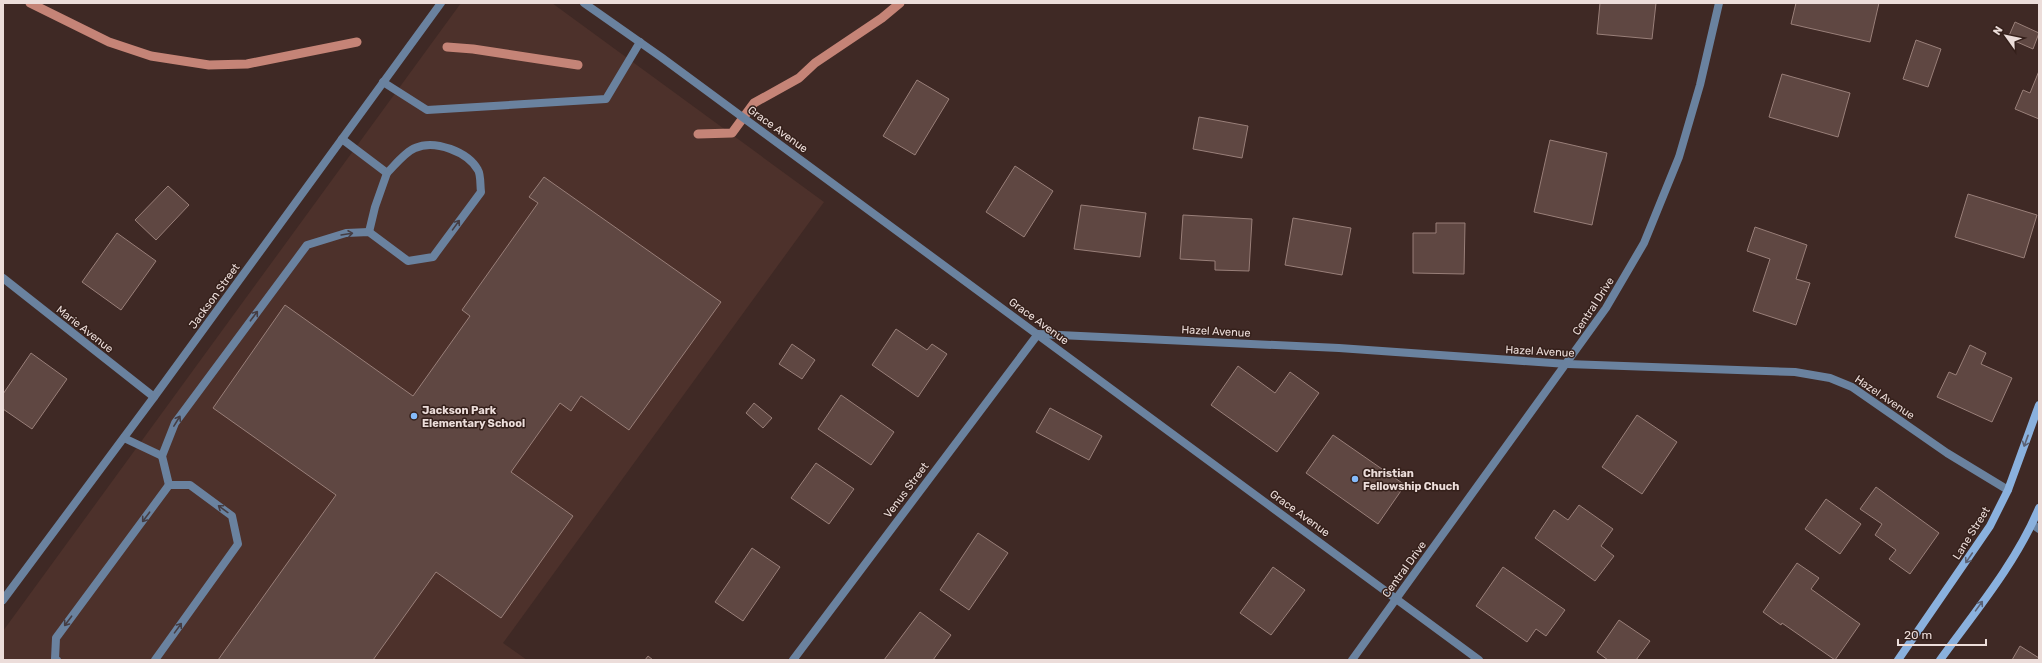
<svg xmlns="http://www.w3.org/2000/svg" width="2042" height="663" font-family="Rubik,sans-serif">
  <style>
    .built { fill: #4d312b }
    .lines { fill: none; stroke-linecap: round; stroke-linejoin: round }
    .stream { stroke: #c58477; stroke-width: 9 }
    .building { fill: #5f4742; stroke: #997f79 }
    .service { stroke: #6a829f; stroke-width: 8 }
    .minor { stroke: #6a829f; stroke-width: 8 }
    .secondary { stroke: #8ab1de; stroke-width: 8 }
    .oneway { stroke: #453d43 }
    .oneway2 { stroke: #5b6173 }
    .poi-dot { fill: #85bbfb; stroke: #35201b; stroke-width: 1.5 }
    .labels { text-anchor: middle; stroke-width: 3; stroke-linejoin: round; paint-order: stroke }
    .street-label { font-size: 11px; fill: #ecddda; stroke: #35201b }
    .poi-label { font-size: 11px; font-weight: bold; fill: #ecddda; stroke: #35201b; text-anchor: start }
  </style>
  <rect width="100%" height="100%" fill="#3f2925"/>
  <!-- built -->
  <polygon class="built" points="461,3 552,3 824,202 503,643 527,660 3,660 3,631"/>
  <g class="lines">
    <!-- stream -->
    <g class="stream">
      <polyline points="30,3 109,42 151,56 209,65 247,64 357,42"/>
      <polyline points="447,47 473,49 578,65"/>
      <polyline points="698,134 732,133 754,103 799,78 815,63 882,18 900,3"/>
    </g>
  </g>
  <!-- building -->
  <g class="building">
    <polygon points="1600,3 1656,3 1652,39 1597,34"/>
    <polygon points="1796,3 1879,3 1870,42 1791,24"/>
    <polygon points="2015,22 2039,33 2033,49 2008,38"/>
    <polygon points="1916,40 1941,49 1928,87 1903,79"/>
    <polygon points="2039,71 2039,119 2015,109 2023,90 2030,93"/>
    <polygon points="1782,74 1850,93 1838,137 1769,117"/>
    <polygon points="917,80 949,99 915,155 883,136"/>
    <polygon points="1199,117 1248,126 1242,158 1193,149"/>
    <polygon points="1550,140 1607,153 1592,225 1534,212"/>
    <polygon points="1015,166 1053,191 1024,237 986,212"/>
    <polygon points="544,177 721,302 629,430 581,396 571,411 560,403 511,472 573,516 501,618 436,572 373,660 218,660 336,495 213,408 285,305 413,396 470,316 462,310 538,203 529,197"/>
    <polygon points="168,186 189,205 156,240 135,220"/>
    <polygon points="1968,194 2037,215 2024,258 1955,237"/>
    <polygon points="1081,205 1146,213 1140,257 1074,249"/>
    <polygon points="1183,215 1252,219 1249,271 1215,270 1215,261 1180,259"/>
    <polygon points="1293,218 1351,228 1342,275 1285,265"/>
    <polygon points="1436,223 1465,223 1464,274 1413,273 1413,233 1436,233"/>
    <polygon points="1755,227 1807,245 1796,279 1810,283 1796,325 1753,311 1770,259 1747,251"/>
    <polygon points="117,233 156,261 121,310 82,282"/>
    <polygon points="896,329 927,350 932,344 947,354 918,397 872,365"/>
    <polygon points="792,344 815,360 802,379 779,364"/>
    <polygon points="1970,345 1986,353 1981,364 2012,378 1992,422 1937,397 1949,372 1956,375"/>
    <polygon points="31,353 67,379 32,429 3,409 3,394"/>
    <polygon points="1238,366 1275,393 1290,372 1319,393 1277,452 1211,405"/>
    <polygon points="841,395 894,432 871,465 818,429"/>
    <polygon points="754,403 772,418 763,428 746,413"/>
    <polygon points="1050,408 1102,436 1089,460 1036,432"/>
    <polygon points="1637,415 1677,442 1642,494 1602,467"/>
    <polygon points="1333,435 1405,485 1378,524 1306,473"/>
    <polygon points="816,463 854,489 829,524 791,498"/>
    <polygon points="1876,487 1939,533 1910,574 1889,559 1896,550 1875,535 1882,524 1860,509"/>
    <polygon points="1826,499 1861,524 1840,554 1805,529"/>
    <polygon points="1579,505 1613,529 1601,546 1614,556 1595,581 1535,538 1554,510 1568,520"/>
    <polygon points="978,533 1008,553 969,610 940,590"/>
    <polygon points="752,548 780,567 743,621 715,602"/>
    <polygon points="1797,563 1819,578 1811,589 1860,624 1835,660 1782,623 1781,625 1763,612"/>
    <polygon points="1273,567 1305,590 1271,635 1240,613"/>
    <polygon points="1503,567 1565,610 1546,636 1536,629 1527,642 1476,606"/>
    <polygon points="920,612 951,635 933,660 884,660"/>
    <polygon points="1619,620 1650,641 1636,660 1608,660 1597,652"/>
    <polygon points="2020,646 2039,658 2039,660 2012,660"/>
    <polygon points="648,656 653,660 645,660"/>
  </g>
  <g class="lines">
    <!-- service -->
    <g class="service">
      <polyline points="383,82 427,110 606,99 640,42"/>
      <polyline points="369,232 375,207 387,173"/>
      <polyline points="124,438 162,456"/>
      <path d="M169 485 162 456 175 423 307 245 346 233 369 232 408 261 433 257 481 192C480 185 481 175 478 170 468 152 435 139 415 148 405 152 395 165 387 173L342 139"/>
      <polyline points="57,660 55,659 56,638 169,485"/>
      <polyline points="155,660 238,544 232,516 190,485 169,485"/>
    </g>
    <!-- minor -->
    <g class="minor">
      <polyline points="584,3 661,57 1479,660"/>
      <polyline points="3,278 154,397"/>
      <polyline points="2032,524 2039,529"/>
      <polyline points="3,600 154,397 441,3"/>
      <polyline points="793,660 1038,334 1339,348 1567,364 1795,372 1830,378 1852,387 1947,453 2008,490"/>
      <polyline points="1352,660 1606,308 1644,243 1679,157 1700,85 1719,3"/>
    </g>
    <!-- secondary -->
    <g class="secondary">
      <polyline points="1898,660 1990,526 2008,490 2039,405"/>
      <path d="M1940 660C1975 612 2016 563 2039 508"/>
    </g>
  </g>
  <!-- one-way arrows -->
  <defs><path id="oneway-shaft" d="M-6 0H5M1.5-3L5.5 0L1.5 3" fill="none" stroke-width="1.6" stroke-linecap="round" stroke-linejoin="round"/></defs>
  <g class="oneway">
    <use href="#oneway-shaft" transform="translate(456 225) rotate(-54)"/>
    <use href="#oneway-shaft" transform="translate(347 234) rotate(-9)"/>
    <use href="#oneway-shaft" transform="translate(254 316) rotate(-53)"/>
    <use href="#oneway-shaft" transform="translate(177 421) rotate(-58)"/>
    <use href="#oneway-shaft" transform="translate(223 509) rotate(-144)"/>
    <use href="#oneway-shaft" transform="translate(146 517) rotate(127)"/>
    <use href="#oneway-shaft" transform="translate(68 621) rotate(127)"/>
    <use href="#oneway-shaft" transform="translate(178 628) rotate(-54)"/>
  </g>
  <g class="oneway2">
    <use href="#oneway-shaft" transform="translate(2026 441) rotate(110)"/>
    <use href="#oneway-shaft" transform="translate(1969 558) rotate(124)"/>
    <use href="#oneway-shaft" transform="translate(1979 606) rotate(-54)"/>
  </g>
  <!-- markers -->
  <g class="poi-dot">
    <circle cx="414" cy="416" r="4"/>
    <circle cx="1355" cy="479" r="4"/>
  </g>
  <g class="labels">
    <!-- street labels -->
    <g class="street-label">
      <text transform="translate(778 129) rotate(36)" y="4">Grace Avenue</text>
      <text transform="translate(214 296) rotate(-54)" y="4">Jackson Street</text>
      <text transform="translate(1593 306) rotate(-57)" y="4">Central Drive</text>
      <text transform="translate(1039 321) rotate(36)" y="4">Grace Avenue</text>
      <text transform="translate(85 329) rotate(38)" y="4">Marie Avenue</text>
      <text transform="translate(1216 331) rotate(3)" y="4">Hazel Avenue</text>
      <text transform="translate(1540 351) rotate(3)" y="4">Hazel Avenue</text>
      <text transform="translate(1885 397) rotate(34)" y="4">Hazel Avenue</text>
      <text transform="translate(906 490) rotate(-53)" y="4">Venus Street</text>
      <text transform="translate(1300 513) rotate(36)" y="4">Grace Avenue</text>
      <text transform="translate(1971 533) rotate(-58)" y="4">Lane Street</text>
      <text transform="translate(1404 569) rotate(-54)" y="4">Central Drive</text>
    </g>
    <!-- poi labels -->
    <g class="poi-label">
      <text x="422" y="414">Jackson Park<tspan x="422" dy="13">Elementary School</tspan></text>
      <text x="1363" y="477">Christian<tspan x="1363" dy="13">Fellowship Chuch</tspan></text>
    </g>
  </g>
  <!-- border -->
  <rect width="2042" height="663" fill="none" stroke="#ecddda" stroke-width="8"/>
  <!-- north arrow -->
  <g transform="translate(2006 36) rotate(303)" stroke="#35201b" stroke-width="3" paint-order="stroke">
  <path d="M0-3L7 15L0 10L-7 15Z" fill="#ecddda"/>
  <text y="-6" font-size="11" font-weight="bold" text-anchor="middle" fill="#ecddda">N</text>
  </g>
  <!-- scale -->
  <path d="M1898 639v6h88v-6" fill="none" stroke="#ecddda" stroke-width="2"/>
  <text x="1904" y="639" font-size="12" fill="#ecddda" stroke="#35201b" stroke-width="3" paint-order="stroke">20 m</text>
</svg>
